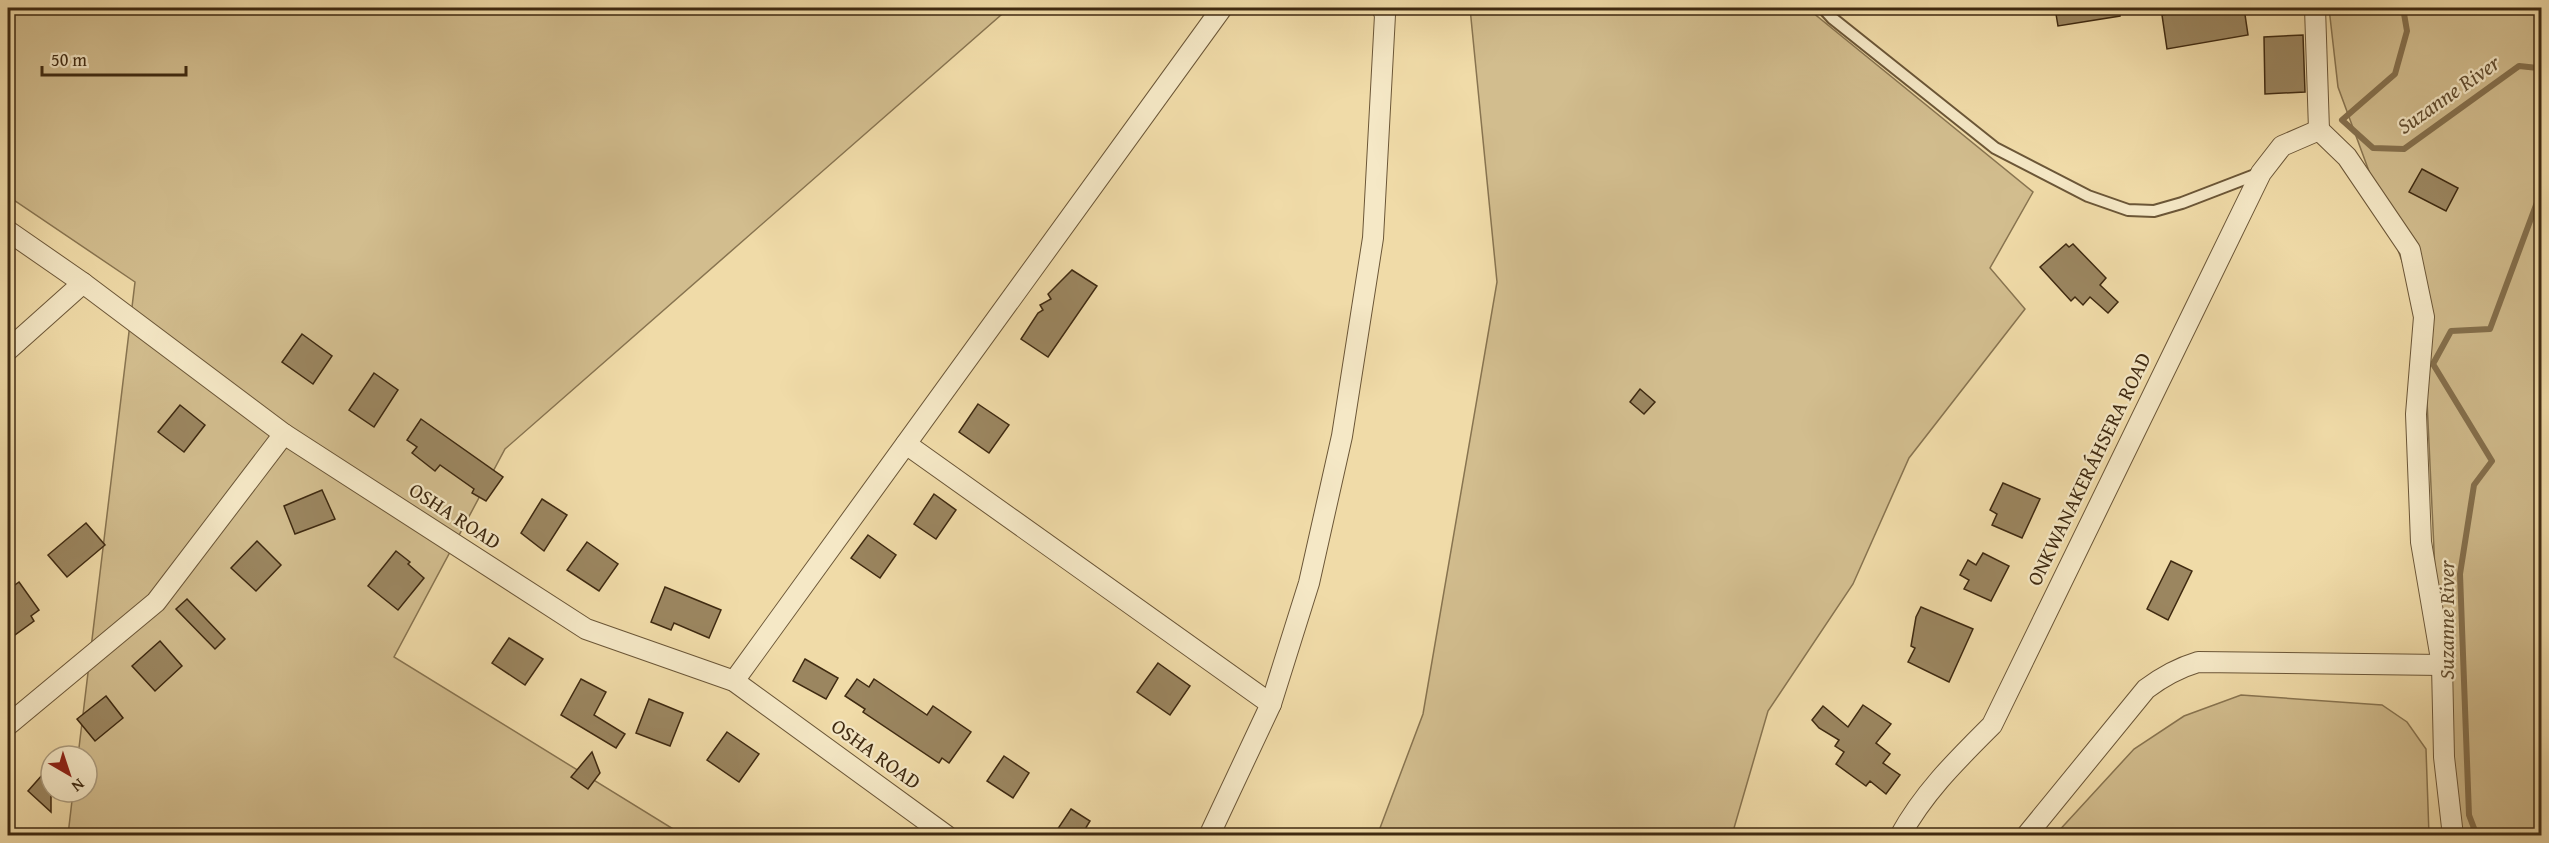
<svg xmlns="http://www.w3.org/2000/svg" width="2549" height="843" font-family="'Gentium Book Plus',serif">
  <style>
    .green { fill: #d2bd8e; stroke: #887450; stroke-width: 1.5 }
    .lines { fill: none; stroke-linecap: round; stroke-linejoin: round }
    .stream { stroke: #85704d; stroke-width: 6 }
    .building { fill: #9b8660; stroke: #3f2a11; stroke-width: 1.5 }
    .lane-casing { stroke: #6b5637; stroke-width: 14 }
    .street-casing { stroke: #6b5637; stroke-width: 22 }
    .lane { stroke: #f5e8c6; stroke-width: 10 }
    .street { stroke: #f5e8c6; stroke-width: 20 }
    .labels { text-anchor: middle; stroke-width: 4.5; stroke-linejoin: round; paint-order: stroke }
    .street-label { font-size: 21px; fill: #3f2a11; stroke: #f5e8c6 }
    .water-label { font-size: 22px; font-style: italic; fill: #624d2f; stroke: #f5e8c6 }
  </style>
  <rect width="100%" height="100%" fill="#f0dba8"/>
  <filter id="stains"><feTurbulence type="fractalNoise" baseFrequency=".00333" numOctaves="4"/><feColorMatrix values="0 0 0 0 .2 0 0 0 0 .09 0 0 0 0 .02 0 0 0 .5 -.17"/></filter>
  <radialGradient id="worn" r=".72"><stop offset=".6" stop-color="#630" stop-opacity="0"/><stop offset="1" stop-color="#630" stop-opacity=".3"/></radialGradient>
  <!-- green -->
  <g class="green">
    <polygon points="8,8 1009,8 505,449 394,657 683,835 68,835 73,792 87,792 87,756 78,756 135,282 8,196"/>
    <polygon points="1470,8 1807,8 2033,192 1990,268 2025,309 1909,458 1853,584 1768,711 1732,835 1377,836 1423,714 1497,282"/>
    <polygon points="2329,8 2541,8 2541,835 2462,835 2440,678 2425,358 2409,280 2338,87"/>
    <polygon points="2241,695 2382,705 2407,722 2426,749 2429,835 2055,835 2134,749 2184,716"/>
  </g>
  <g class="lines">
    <!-- stream -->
    <g class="stream">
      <polyline points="2403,8 2407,31 2395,74 2342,120 2373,148 2404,149 2519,66 2538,68 2542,72"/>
      <polyline points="2477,836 2469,815 2460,574 2474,485 2492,461 2433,364 2451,331 2490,329 2542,189"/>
    </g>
  </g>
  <!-- building -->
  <g class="building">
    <polygon points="2055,8 2120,8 2120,16 2058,26"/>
    <polygon points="2205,8 2244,8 2248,35 2167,49 2162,15"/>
    <polygon points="2303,35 2305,92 2265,94 2264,37"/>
    <polygon points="2422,169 2458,188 2446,211 2409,192"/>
    <polygon points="2066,244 2069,247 2073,244 2106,278 2100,285 2118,302 2108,313 2090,297 2083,305 2075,297 2071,301 2040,267"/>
    <polygon points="1072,270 1097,286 1048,357 1021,339 1038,313 1043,310 1040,305 1051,299 1048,294"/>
    <polygon points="302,334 332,356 313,384 282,362"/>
    <polygon points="374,373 398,390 374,427 349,410"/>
    <polygon points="1640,389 1655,402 1644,414 1630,402"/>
    <polygon points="978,404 1009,425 989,453 959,432"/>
    <polygon points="180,405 205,425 184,452 158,432"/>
    <polygon points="421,419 503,477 486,501 472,493 474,489 440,465 435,471 412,453 417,447 407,440"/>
    <polygon points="2003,483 2040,499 2022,538 1992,525 1997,514 1990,510"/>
    <polygon points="322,490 335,519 295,534 284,506"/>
    <polygon points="934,494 956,510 936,539 914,524"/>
    <polygon points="542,499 567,515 544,551 521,533"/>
    <polygon points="86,523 105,545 67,577 48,555"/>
    <polygon points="868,535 896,555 880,578 851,558"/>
    <polygon points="257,541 281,565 256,591 231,568"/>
    <polygon points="587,542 618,564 599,591 567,570"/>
    <polygon points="396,551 410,562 408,564 424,578 398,610 368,586"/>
    <polygon points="1983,553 2009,566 1991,601 1964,589 1969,580 1960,575 1968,560 1976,565"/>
    <polygon points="2171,561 2192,571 2168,620 2147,609"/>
    <polygon points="19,582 39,610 31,616 34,621 8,640 8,590"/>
    <polygon points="665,587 721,610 709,638 674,623 671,630 651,622"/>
    <polygon points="187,599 225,639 215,649 176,609"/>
    <polygon points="1921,607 1973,629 1949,682 1908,662 1915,648 1911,646 1916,617"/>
    <polygon points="509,638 543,659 525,685 492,663"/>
    <polygon points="160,641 182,666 155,691 132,666"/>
    <polygon points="805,659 838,678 826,699 793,681"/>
    <polygon points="1158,663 1190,686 1170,715 1137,692"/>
    <polygon points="581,679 606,692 594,715 625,734 616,748 561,715"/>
    <polygon points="857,679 869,687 874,679 927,715 933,706 971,732 949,763 942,758 939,763 863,712 865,709 845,696"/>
    <polygon points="106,696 123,718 95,741 77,719"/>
    <polygon points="649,699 683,713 670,746 636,733"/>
    <polygon points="1863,705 1891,724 1876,743 1890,754 1883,763 1900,775 1886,794 1870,781 1866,786 1836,764 1844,752 1835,746 1839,740 1819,728 1812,720 1823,706 1848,727"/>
    <polygon points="727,732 759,754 739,782 707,760"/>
    <polygon points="592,752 600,773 588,789 571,777"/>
    <polygon points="1004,756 1029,773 1013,798 987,781"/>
    <polygon points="51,765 51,812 28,791"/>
    <polygon points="1071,809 1090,821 1081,836 1065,836 1057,830"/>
  </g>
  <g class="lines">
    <defs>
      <polyline id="lane" points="1823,8 1832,18 1995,148 2088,196 2128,210 2154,211 2182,203 2260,173"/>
      <g id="street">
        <polyline points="2315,8 2319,130"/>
        <polyline points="8,231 83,283 284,434"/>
        <polyline points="8,350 83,283"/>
        <polyline points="906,444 1271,704"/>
        <polyline points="734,681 1222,8"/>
        <polyline points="8,725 156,602 284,434 586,629 734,681 947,836"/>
        <polyline points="1209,836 1271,704 1309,583 1342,436 1373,238 1385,15 1382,8"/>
        <path d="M1900 836C1924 792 1957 760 1992 725L2261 173 2282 146 2319 130 2347 157 2410 250 2424 317 2416 414 2421 542 2442 665 2444 757 2453 836"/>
        <path d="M2026 836 2146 689C2162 677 2178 668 2198 662L2442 665"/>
      </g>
    </defs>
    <!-- lane casing -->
    <use href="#lane" class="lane-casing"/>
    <!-- street casing -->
    <use href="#street" class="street-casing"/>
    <!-- lane -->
    <use href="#lane" class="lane"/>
    <!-- street -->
    <use href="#street" class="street"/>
  </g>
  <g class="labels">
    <!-- street labels -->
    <g class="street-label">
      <text transform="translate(2089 469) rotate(-64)" y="7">ONKWANAKERÁHSERA ROAD</text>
      <text transform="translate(455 516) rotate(33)" y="7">OSHA ROAD</text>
      <text transform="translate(876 754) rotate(36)" y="7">OSHA ROAD</text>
    </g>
    <!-- water labels -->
    <g class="water-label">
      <text transform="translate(2448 94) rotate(-35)" y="8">Suzanne River</text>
      <text transform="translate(2446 620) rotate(-90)" y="8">Suzanne River</text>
    </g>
  </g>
  <!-- margin -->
  <rect width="2549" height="843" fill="none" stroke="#f0dba8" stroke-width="30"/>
  <rect x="9" y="9" width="2531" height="825" fill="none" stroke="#3f2a11" stroke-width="3"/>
  <rect x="15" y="15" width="2519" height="813" fill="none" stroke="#3f2a11" stroke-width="1.5"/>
  <!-- north arrow -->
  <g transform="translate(69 774) rotate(141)"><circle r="28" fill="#f5e8c6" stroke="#ac9c7e" stroke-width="1.5"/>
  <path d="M0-4.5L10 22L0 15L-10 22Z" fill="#8f2418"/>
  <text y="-9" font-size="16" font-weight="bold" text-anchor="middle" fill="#3f2a11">N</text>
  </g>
  <!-- scale -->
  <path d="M42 66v9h144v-9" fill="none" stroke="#3f2a11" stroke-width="3"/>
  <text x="51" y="66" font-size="18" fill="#3f2a11" stroke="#f5e8c6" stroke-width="4.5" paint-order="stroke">50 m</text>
  <rect width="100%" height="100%" filter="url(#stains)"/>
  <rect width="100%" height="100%" fill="url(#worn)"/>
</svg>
